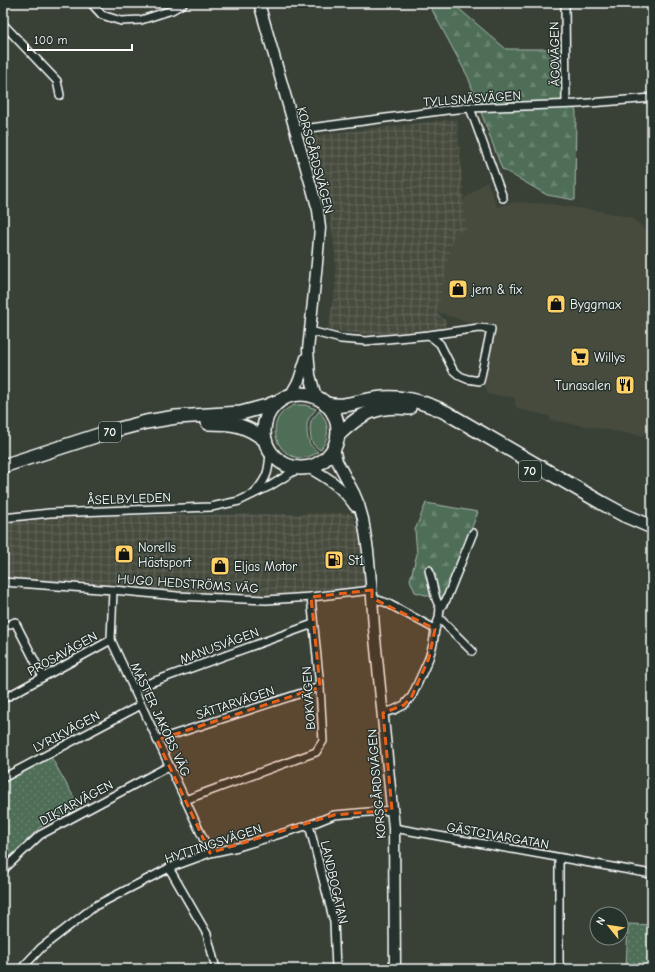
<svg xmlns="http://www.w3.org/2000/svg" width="655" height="972" font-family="'Comic Neue',sans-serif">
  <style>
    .built { fill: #464b3e }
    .industrial { fill: url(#industrial-grid) }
    .grass { fill: #4f6e58; stroke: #a7b6ac }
    .forest { fill: url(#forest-firs); stroke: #a7b6ac }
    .park { fill: url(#park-dots); stroke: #a7b6ac }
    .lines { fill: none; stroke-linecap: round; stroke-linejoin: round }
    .street-casing { stroke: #fff; stroke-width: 10 }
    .secondary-casing { stroke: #fff; stroke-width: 13 }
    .highway-casing { stroke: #fff; stroke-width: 16 }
    .street { stroke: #26332d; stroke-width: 7 }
    .secondary { stroke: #26332d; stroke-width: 10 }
    .highway { stroke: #26332d; stroke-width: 13 }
    .marked { fill: #e96118; fill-opacity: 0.2; stroke: #e96118; stroke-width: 3; stroke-dasharray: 8 5; stroke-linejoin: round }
    .labels { text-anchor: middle; stroke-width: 3; stroke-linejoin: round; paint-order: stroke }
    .shield { fill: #26332d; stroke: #bec2c0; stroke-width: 1 }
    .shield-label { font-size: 12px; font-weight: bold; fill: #fff }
    .street-label { font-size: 13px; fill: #fff; stroke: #26332d }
    .poi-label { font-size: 13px; fill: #fff; stroke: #26332d; text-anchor: start }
  </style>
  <defs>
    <pattern id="industrial-grid" width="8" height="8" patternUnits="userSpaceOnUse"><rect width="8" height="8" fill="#464b3e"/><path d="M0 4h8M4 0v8" fill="none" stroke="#62665b"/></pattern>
    <pattern id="forest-firs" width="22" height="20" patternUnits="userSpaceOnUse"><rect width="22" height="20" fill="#4f6e58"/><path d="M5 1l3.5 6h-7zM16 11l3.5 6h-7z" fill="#698471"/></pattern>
    <pattern id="park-dots" width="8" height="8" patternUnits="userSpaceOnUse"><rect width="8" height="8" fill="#4f6e58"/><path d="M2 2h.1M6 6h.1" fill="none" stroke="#698471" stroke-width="1.8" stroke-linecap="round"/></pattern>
  </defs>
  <rect width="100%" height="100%" fill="#394137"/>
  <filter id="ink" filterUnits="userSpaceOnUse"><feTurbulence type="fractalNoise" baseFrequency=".025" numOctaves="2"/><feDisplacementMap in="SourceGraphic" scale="8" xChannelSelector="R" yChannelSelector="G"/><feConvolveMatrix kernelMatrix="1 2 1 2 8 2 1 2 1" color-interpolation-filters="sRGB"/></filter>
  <g filter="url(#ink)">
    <!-- built -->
    <polygon class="built" points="487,181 497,207 515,202 549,204 600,211 632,218 650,234 652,234 652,435 644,433 643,436 550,420 550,416 518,409 515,405 515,398 487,394 487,389 480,381 491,329 477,325 425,308 434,223"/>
    <!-- industrial -->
    <g class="industrial">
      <polygon points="457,119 466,230 454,233 437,313 447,322 443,328 373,335 328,330 336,282 335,253 328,201 309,136"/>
      <polygon points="352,513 365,552 372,590 266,600 3,582 3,522 75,517"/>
    </g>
    <!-- grass -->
    <g class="grass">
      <path d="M295 405H305L316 409C314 412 310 416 308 420 306 424 307 438 309 442 310 446 315 449 318 452 284 476 254 420 295 405Z"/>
      <path d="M319 411C330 423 330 438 320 450L313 444 311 439 310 430 311 421Z"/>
    </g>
    <!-- forest -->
    <g class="forest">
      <polygon points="430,3 449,3 457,7 506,49 558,49 563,95 576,111 575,200 547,195 502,169 468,77 431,8"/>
      <polygon points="426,503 478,512 443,600 415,592 410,580 417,554 415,530"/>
    </g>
    <!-- park -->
    <g class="park">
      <polygon points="51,757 80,808 40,827 11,857 3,851 3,782"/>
      <polygon points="628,924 652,925 652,969 626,969"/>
    </g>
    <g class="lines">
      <defs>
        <g id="street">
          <polyline points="91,3 102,15 121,21 141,20 172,10 184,3"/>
          <polyline points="565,3 566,104"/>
          <polyline points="3,24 57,81 60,95"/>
          <polyline points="470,108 503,198"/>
          <polyline points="3,127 4,135 3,136"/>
          <polyline points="295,130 447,110 470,108 577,104 652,98"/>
          <polyline points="310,331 341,339 354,340 366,341 429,335 479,328 491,329 480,381 467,379 460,376 453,370 440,344 429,335"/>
          <path d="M256 491C268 477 269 470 270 451"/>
          <polyline points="3,518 50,513 211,507 239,501 270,486 299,468"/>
          <polyline points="3,582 113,590 177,596 266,600 311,597 372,590"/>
          <polyline points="113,590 111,640 210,853"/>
          <polyline points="372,598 387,603 435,629"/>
          <polyline points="440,608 446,600 473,533"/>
          <polyline points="439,618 472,651"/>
          <polyline points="3,627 15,622 43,677"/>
          <polyline points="133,689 313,624"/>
          <polyline points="3,699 111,640"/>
          <polyline points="383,713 394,710 404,705 412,696 429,658 433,644 435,629 439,618 440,608 436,599 429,570"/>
          <polyline points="157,740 320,687"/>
          <polyline points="3,778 141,705"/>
          <polyline points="185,800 316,752 323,741 320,687 311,597"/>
          <polyline points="309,825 334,922 336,969"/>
          <polyline points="394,828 652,874"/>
          <polyline points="559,858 559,961 560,969"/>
          <polyline points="169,868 207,934 216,969"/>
          <polyline points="3,870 40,835 169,766"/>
          <polyline points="21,969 41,948 95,906 169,868 210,853 238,847 309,825 334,815 392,810"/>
        </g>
        <g id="secondary">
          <polyline points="259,3 318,210 320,228 317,263 308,350 310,375 316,397"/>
          <polyline points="290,396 299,380 306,358"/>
          <polyline points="334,448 337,461 354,493 359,505 363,519 368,551 371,582 374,628 394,828 395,969"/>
          <path d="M308 467C328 478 342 487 355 506"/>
        </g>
        <g id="highway">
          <circle cx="301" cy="431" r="37"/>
          <path d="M327 404C346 408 357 401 375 399 400 395 425 402 447 413L602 503 624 515 652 527"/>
          <path d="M208 423C232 423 245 424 265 440"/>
          <path d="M338 435C360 414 377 404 409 408"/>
          <polyline points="3,466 108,432 146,422 176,417 241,413 267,406 279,401"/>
        </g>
      </defs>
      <!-- street casing -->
      <use href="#street" class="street-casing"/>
      <!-- secondary casing -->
      <use href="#secondary" class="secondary-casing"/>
      <!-- highway casing -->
      <use href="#highway" class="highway-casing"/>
      <!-- street -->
      <use href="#street" class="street"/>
      <!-- secondary -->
      <use href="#secondary" class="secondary"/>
      <!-- highway -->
      <use href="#highway" class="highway"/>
    </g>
  </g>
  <!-- marked area -->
  <path class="marked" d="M372 590V598L435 629 429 658 412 696 404 705 383 713 392 810 334 815 210 853 157 740 320 687 311 597Z"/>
  <!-- icons -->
  <defs>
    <symbol id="shop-square" viewBox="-11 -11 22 22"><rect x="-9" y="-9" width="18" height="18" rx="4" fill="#ffd166" stroke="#26332d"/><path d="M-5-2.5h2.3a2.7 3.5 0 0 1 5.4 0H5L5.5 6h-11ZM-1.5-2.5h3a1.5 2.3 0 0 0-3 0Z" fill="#111"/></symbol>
    <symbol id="supermarket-square" viewBox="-11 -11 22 22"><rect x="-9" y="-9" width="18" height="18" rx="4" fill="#ffd166" stroke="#26332d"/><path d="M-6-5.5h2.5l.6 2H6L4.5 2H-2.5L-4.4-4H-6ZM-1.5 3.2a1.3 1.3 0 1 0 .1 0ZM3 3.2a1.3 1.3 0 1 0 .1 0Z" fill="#111"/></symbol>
    <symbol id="restaurant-square" viewBox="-11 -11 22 22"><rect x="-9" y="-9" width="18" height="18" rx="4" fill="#ffd166" stroke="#26332d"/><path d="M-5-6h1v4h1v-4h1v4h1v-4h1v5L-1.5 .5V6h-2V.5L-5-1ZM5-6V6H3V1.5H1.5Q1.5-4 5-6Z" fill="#111"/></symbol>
    <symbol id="fuel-square" viewBox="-11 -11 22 22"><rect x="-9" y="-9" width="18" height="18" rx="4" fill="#ffd166" stroke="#26332d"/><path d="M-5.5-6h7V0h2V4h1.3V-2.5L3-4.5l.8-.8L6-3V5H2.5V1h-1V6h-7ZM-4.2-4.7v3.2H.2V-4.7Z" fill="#111"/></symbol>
  </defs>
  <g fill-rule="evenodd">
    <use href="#shop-square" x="447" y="278" width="22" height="22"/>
    <use href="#shop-square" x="545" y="293" width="22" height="22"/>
    <use href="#supermarket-square" x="569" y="346" width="22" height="22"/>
    <use href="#restaurant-square" x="614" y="374" width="22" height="22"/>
    <use href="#shop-square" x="113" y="543" width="22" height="22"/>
    <use href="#fuel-square" x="323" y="549" width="22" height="22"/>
    <use href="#shop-square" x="209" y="555" width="22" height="22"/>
  </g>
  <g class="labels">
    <!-- shield labels -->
    <g class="shield">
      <rect x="99" y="422" width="22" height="20" rx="3"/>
      <rect x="519" y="461" width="22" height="20" rx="3"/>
    </g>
    <g class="shield-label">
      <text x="110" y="436">70</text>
      <text x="530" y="475">70</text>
    </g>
    <!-- street labels -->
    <g class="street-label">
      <text transform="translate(554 54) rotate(-91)" y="5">ÄGOVÄGEN</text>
      <text transform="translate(472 98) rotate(-4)" y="5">TYLLSNÄSVÄGEN</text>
      <text transform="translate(316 160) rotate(75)" y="5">KORSGÅRDSVÄGEN</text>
      <text transform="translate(129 498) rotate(-2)" y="5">ÅSELBYLEDEN</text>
      <text transform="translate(188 583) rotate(4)" y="5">HUGO HEDSTRÖMS VÄG</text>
      <text transform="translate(219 645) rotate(-20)" y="5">MANUSVÄGEN</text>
      <text transform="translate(62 653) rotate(-29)" y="5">PROSAVÄGEN</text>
      <text transform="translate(308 698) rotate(-94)" y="5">BOKVÄGEN</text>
      <text transform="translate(235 702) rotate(-18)" y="5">SÄTTARVÄGEN</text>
      <text transform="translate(161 719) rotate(65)" y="5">MÄSTER JAKOBS VÄG</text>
      <text transform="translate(66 731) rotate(-28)" y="5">LYRIKVÄGEN</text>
      <text transform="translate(376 784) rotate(-95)" y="5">KORSGÅRDSVÄGEN</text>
      <text transform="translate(76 802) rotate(-28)" y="5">DIKTARVÄGEN</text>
      <text transform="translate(498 835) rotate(10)" y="5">GÄSTGIVARGATAN</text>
      <text transform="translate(213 843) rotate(-18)" y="5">HYTTINGSVÄGEN</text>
      <text transform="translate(335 882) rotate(77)" y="5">LANDBOGATAN</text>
    </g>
    <!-- poi labels -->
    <g class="poi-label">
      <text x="472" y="294">jem &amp; fix</text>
      <text x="570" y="309">Byggmax</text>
      <text x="594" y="362">Willys</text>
      <text x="611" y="390" text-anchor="end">Tunasalen</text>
      <text x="138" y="552">Norells<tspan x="138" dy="15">Hästsport</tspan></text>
      <text x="348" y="565">St1</text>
      <text x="234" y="571">Eljas Motor</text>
    </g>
  </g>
  <!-- margin -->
  <rect width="655" height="972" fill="none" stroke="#26332d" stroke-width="16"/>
  <rect x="8" y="8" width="639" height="956" fill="none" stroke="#fff" stroke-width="1.5" filter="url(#ink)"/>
  <!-- north arrow -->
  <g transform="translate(609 926) rotate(300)"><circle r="19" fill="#26332d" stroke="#7d8581"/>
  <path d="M0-3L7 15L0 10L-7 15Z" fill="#ffd166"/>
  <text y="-6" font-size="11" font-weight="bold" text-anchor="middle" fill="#ffffff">N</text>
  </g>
  <!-- scale -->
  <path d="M28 44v6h104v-6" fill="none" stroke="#ffffff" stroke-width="2"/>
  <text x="34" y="44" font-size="12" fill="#ffffff" stroke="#26332d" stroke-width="3" paint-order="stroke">100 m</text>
</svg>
